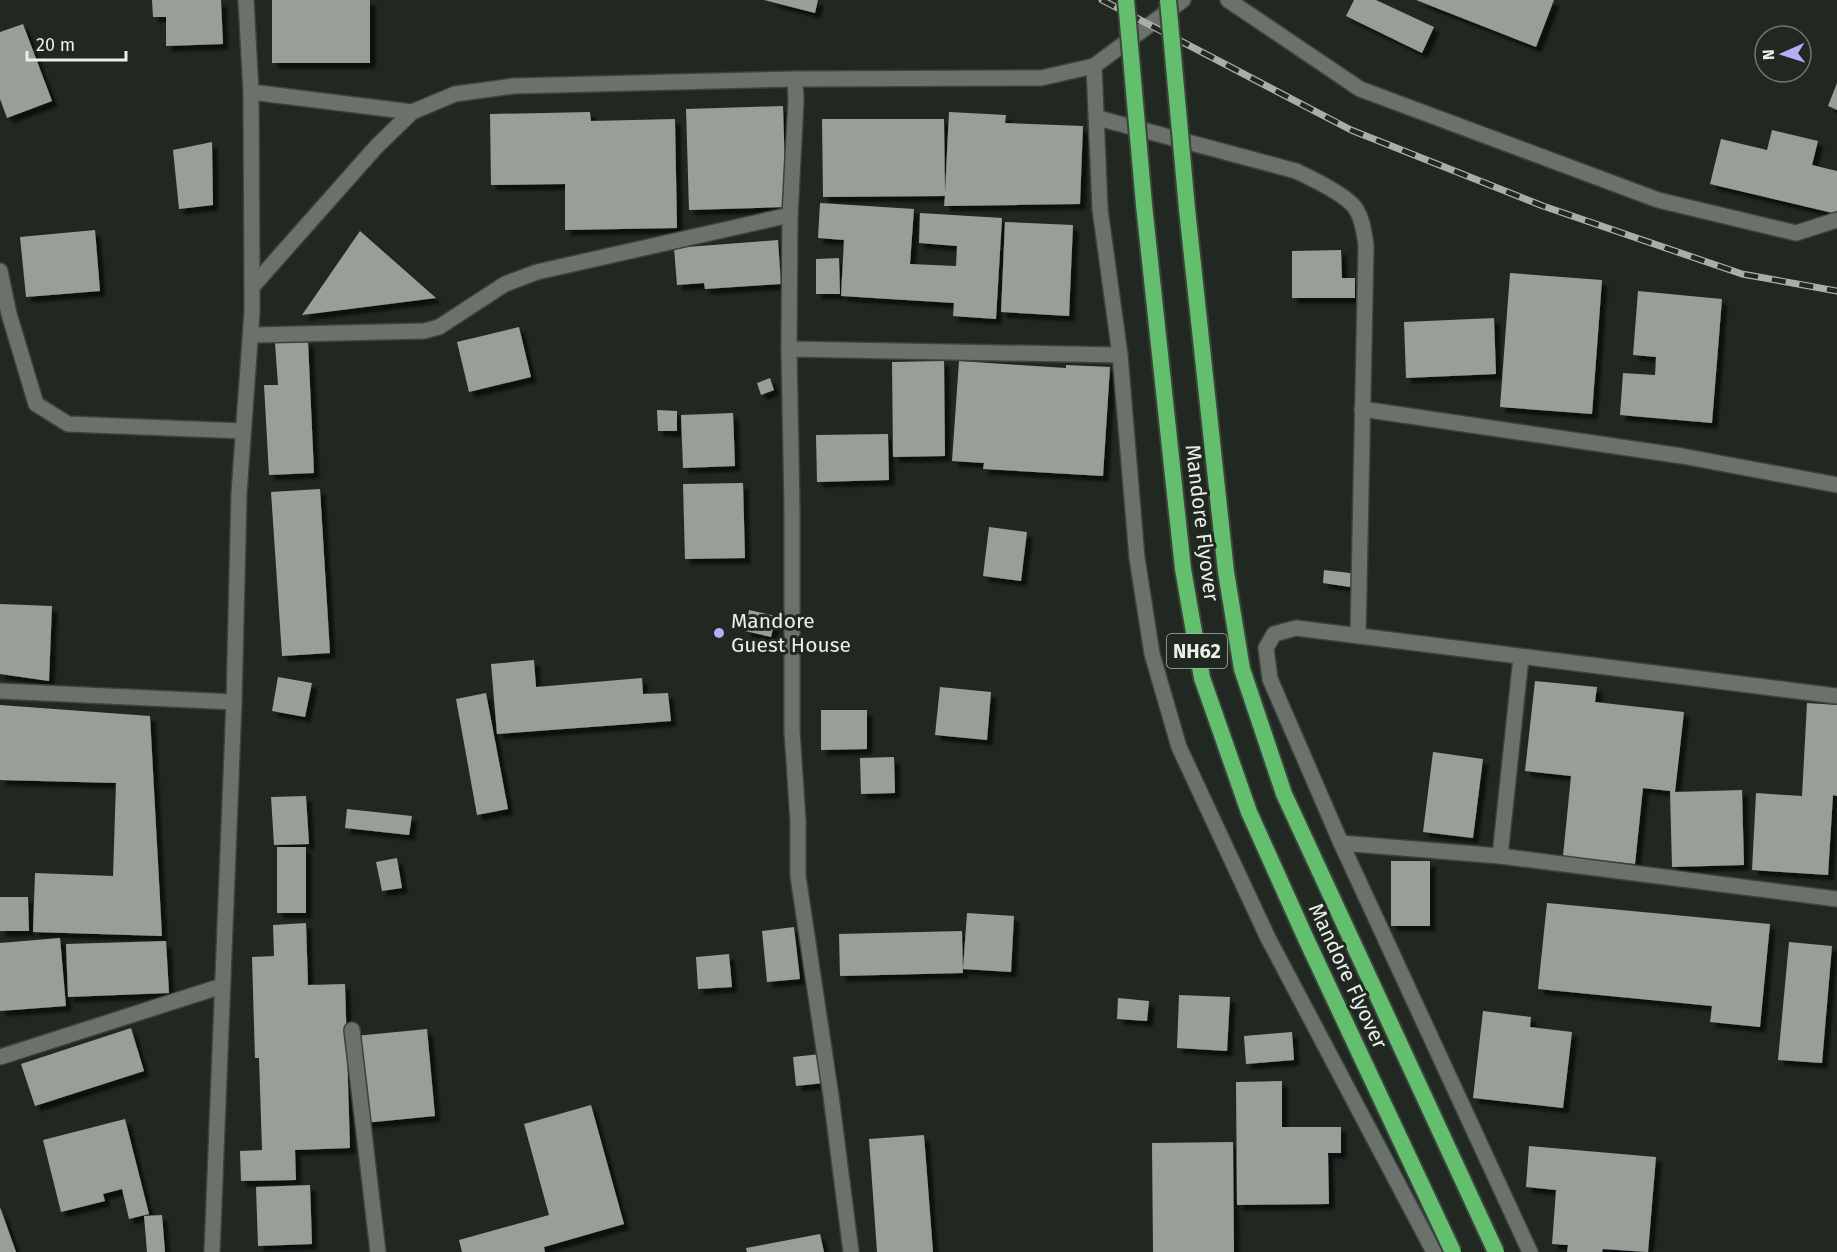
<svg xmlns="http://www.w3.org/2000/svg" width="1837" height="1252" font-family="'Fira Sans',sans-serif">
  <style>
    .building { fill: #979f97; filter: url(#shadow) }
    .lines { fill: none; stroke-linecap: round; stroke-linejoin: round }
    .minor-casing { stroke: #3c423c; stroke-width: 18 }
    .tertiary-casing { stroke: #3c423c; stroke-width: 18 }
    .minor { stroke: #6a726b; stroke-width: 15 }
    .tertiary { stroke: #6a726b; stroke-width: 15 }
    .rail-casing { stroke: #a9aea9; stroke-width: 7 }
    .rail { stroke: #212822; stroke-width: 4.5; stroke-dasharray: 14; stroke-linecap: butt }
    .trunk-bridge-casing { stroke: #3c423c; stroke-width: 20; stroke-linecap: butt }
    .trunk-bridge { stroke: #63be6e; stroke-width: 16 }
    .poi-dot { fill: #b8abf7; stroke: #212822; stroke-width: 2 }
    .labels { text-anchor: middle; stroke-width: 6; stroke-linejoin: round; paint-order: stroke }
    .shield { fill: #212822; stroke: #aeb3ae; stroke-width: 1.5 }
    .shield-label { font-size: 20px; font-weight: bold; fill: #eaefea }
    .street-label { font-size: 21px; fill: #eaefea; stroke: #212822 }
    .poi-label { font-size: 21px; fill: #eaefea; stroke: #212822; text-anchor: start }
  </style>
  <defs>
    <filter id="shadow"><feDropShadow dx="5.5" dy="5.5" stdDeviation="1.5" flood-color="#0009"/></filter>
  </defs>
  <rect width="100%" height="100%" fill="#212822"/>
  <!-- building -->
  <g class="building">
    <polygon points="152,0 221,0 223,44 166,46 166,17 153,17"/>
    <rect x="272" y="0" width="98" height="63"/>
    <polygon points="764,0 818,0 815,13"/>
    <polygon points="1354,0 1376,0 1434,27 1422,53 1346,16"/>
    <polygon points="1416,0 1554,0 1536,47"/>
    <polygon points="23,24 52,101 7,118 0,99 0,32"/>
    <polygon points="1837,83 1837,110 1828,106"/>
    <polygon points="783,106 786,207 689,210 686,109"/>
    <polygon points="590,112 591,121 675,119 677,228 565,230 565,184 491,185 490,114"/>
    <polygon points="949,112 1006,115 1005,123 1083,126 1080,204 944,206 945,196 823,197 822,119 944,119 945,193"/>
    <polygon points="1772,130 1818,141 1812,165 1837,171 1837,214 1710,184 1721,139 1767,150"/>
    <polygon points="212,142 213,205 179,209 173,150"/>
    <polygon points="820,203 914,209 910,264 956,266 957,246 919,243 920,213 1002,218 996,319 953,316 954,303 841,296 844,240 818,238"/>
    <polygon points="1005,222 1073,225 1069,316 1001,312"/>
    <polygon points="95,230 100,291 26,297 20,237"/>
    <polygon points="360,231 436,298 302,315"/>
    <polygon points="778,240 781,284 705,289 704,283 677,285 674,248"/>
    <polygon points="1341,250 1342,278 1355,278 1355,298 1292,298 1292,251"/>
    <polygon points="839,258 840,294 816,294 816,259"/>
    <polygon points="1510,273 1602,280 1592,414 1500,407"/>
    <polygon points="1638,291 1722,299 1712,423 1620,415 1623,373 1655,375 1656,357 1633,355"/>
    <polygon points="1494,318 1496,374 1406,378 1404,322"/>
    <polygon points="519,327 531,377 469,392 457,342"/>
    <polygon points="308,341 314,473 269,475 264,385 278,385 275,343"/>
    <polygon points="944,361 945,456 893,457 892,362"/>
    <polygon points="959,361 1066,368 1066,365 1110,367 1103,476 983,469 984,463 952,461"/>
    <polygon points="770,378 774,390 761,395 757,383"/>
    <polygon points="657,410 677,411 677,431 658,431"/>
    <polygon points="733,413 735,466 683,468 681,415"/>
    <polygon points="888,434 889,480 817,482 816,435"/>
    <polygon points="743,483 745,558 685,559 683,484"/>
    <polygon points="320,489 330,653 282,656 271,492"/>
    <polygon points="989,527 1027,532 1021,581 983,576"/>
    <polygon points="1324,570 1359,574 1357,588 1323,583"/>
    <polygon points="0,604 52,606 49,681 0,674"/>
    <polygon points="749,610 776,616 771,637 745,631"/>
    <polygon points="534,660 536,687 642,678 643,694 668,693 671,721 497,734 491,664"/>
    <polygon points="278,677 312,683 305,717 272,711"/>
    <polygon points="1535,681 1597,687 1595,702 1684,712 1675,792 1742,790 1744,865 1672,867 1670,791 1643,788 1635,864 1563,856 1571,776 1525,771"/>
    <polygon points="940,687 991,692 987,740 935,735"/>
    <polygon points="486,693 508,809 477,815 456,699"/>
    <polygon points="1807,703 1837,705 1837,796 1833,795 1828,875 1752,870 1756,793 1802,796"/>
    <polygon points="0,705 150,716 162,936 33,932 35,873 113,876 116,783 0,780"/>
    <polygon points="821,710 867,710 867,749 821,750"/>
    <polygon points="1433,752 1483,759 1473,838 1423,832"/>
    <polygon points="894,757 895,793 861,794 860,758"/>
    <polygon points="306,796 309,844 274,845 271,797"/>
    <polygon points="347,809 412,816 409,835 345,828"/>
    <rect x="277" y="847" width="29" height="66"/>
    <polygon points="397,858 402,888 382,891 376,862"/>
    <rect x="1391" y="861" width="39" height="65"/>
    <polygon points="0,897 28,897 29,931 0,931"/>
    <polygon points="1547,903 1770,924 1760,1027 1710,1022 1712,1006 1538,989"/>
    <polygon points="967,913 1014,916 1011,972 963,969"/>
    <polygon points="306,923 308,985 345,984 350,1148 295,1150 296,1180 241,1181 240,1151 262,1150 259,1058 255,1058 252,957 274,956 273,925"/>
    <polygon points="794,927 800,979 767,982 762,931"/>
    <polygon points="962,931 963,973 840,976 839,934"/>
    <polygon points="60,938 66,1006 0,1011 0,943"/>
    <polygon points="166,941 169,993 68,997 66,944"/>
    <polygon points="1789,942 1832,946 1822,1063 1778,1060"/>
    <polygon points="729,954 732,987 698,989 696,957"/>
    <polygon points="1179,995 1230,997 1227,1051 1177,1048"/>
    <polygon points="1118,998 1149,1001 1147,1021 1117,1019"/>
    <polygon points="1483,1011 1531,1017 1530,1027 1572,1032 1563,1108 1473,1098"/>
    <polygon points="131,1028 144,1071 35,1106 21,1064"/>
    <polygon points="427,1029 435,1116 364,1123 355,1036"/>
    <polygon points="1292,1032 1294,1060 1246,1064 1244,1036"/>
    <polygon points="829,1053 833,1082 796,1086 793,1057"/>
    <polygon points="1282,1081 1282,1127 1341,1127 1341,1153 1328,1153 1329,1204 1237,1205 1236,1082"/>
    <polygon points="591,1105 624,1224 544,1247 545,1252 462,1252 459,1240 549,1215 524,1124"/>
    <polygon points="125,1119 149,1214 129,1219 122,1189 103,1194 105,1201 61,1212 43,1140"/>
    <polygon points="924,1135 933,1252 877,1252 869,1139"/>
    <polygon points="1233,1142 1234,1252 1153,1252 1152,1143"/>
    <polygon points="1529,1146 1656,1157 1648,1252 1603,1249 1602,1252 1567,1252 1568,1245 1552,1244 1556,1190 1526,1187"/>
    <polygon points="310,1185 312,1244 258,1246 256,1187"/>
    <polygon points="0,1207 16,1252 0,1252"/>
    <polygon points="162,1215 165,1252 147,1252 144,1216"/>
    <polygon points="820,1234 824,1252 747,1252 746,1248"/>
  </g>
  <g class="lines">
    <defs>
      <g id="minor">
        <polyline points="246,0 251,92 252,287"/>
        <polyline points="1228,0 1360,89 1658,200 1796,233 1837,220"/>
        <polyline points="1094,66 1100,209 1120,355 1137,558 1152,654 1179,747 1268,938 1434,1252"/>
        <polyline points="251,92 412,112"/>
        <path d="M1098 118 1296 171C1311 178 1347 195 1356 209 1363 220 1364 233 1366 245L1358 636"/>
        <polyline points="0,271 9,314 36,404 68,424 243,431"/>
        <polyline points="251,335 424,331 439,327 505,284 537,272 790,215"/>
        <polyline points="789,349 1120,355"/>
        <polyline points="1362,409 1682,456 1837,485"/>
        <polyline points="0,691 234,702"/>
        <polyline points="1341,843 1500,856 1837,899"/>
        <polyline points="1500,856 1521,657"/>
        <polyline points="352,1030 378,1252"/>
        <polyline points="0,1057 222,986"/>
        <polyline points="851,1252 831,1096 798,876 798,821 792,731 792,509 789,349 790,215 796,101 795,79 1041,78 1094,66 1183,0"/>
        <polyline points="1530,1252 1341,843 1270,679 1266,648 1274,634 1296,628 1837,696"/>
      </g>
      <polyline id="tertiary" points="212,1252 234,702 239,493 252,312 252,287 376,147 412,112 455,94 514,86 795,79"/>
    </defs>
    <!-- minor casing -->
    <use href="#minor" class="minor-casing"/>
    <!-- tertiary casing -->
    <use href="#tertiary" class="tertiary-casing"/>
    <!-- minor -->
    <use href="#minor" class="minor"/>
    <!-- tertiary -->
    <use href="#tertiary" class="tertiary"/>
    <defs>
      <polyline id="rail" points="1102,0 1351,130 1543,206 1742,274 1837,291"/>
    </defs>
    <!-- rail casing -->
    <use href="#rail" class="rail-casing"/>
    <!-- rail -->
    <use href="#rail" class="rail"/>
    <defs>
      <g id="trunk-bridge">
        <polyline points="1126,0 1144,205 1183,569 1202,678 1249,812 1307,941 1453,1252"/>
        <polyline points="1168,0 1187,209 1226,572 1242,669 1284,794 1496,1252"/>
      </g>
    </defs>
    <!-- trunk-bridge casing -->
    <use href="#trunk-bridge" class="trunk-bridge-casing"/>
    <!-- trunk-bridge -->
    <use href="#trunk-bridge" class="trunk-bridge"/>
  </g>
  <!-- markers -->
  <circle class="poi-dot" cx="719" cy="633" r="6"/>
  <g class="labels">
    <!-- shield labels -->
    <rect class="shield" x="1167" y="634" width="60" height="34" rx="4.5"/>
    <g class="shield-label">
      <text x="1197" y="658">NH62</text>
    </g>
    <!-- street labels -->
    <g class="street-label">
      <text transform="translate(1202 523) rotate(83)" y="7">Mandore Flyover</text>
      <text transform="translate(1348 976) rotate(65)" y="7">Mandore Flyover</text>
    </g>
    <!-- poi labels -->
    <g class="poi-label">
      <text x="731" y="628">Mandore<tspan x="731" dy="24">Guest House</tspan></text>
    </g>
  </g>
  <!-- north arrow -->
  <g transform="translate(1783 54) rotate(267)"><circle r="28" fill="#212822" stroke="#717872" stroke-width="1.5"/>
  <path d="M0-4.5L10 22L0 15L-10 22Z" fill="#b8abf7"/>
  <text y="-9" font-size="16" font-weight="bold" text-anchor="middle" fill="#eaefea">N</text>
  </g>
  <!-- scale -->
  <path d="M27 51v9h99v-9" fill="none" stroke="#eaefea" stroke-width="3"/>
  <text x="36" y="51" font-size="18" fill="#eaefea" stroke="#212822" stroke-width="4.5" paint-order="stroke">20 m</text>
</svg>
